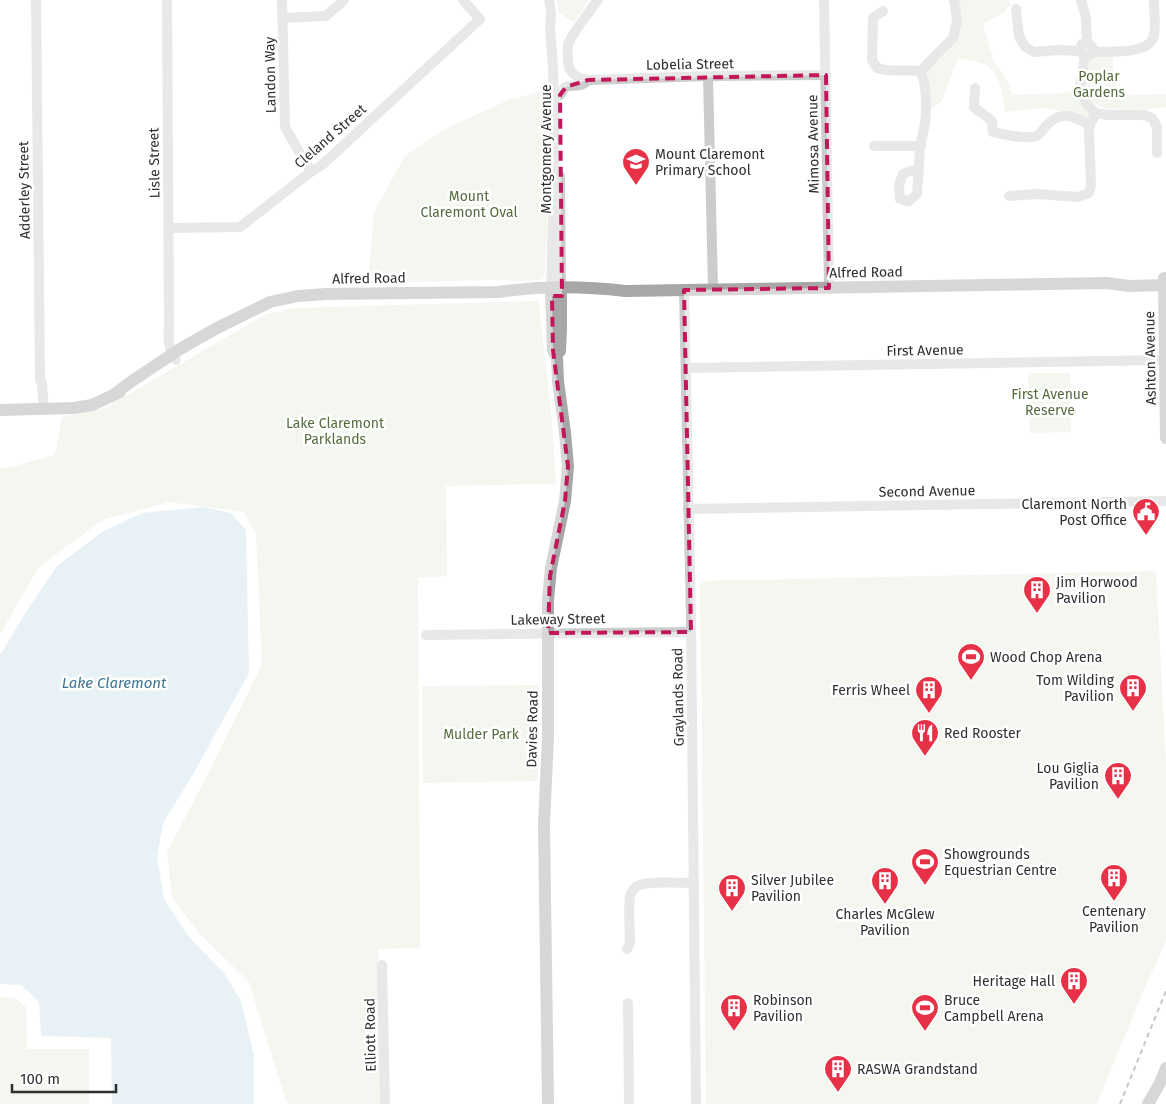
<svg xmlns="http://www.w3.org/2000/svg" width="1166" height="1104" font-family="'Fira Sans',sans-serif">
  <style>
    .green { fill: #e6ecdd }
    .water { fill: #c9e0ec }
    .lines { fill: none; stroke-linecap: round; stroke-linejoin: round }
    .minor { stroke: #ccc; stroke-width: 10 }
    .major { stroke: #a7a7a7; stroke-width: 12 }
    .rail { stroke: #848484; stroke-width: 2; stroke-dasharray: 5 4; stroke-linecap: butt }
    .marked { fill: none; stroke: #c2185b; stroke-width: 4; stroke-dasharray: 10 6; stroke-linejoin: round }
    .labels { text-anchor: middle; stroke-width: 5; stroke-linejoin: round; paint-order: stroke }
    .street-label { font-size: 14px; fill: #2f2f2f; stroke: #fff }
    .park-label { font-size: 14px; fill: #546c3c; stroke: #fff }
    .poi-label { font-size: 14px; fill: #2f2f2f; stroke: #fff; text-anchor: start }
    .water-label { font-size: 15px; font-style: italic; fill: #3c7592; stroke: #fff }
  </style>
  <rect width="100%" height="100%" fill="#fff"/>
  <!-- green -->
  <g class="green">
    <polygon points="557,0 589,0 574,22 559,13"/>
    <path d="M957 0H1009L1011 6 1006 8 1005 12 983 24 994 62 1007 79 1012 95 1067 93 1076 89 1092 113 1088 122 1064 111 1044 108 1005 112C1003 97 1001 73 986 65 979 61 966 60 958 58L942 101 930 109 927 70 946 53 958 37Z"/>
    <path d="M1095 54 1113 55V71L1117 90 1126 95 1166 94V107C1150 110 1110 112 1096 105 1090 102 1084 94 1082 87 1081 80 1084 67 1085 60Z"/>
    <path d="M543 90 547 104V189C542 203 548 207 547 221 547 238 546 256 545 273L543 278 539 280 523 281 492 280 368 283 374 212 405 156 443 130 513 98 514 99Z"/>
    <polygon points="532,301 537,301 539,304 552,421 556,484 446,486 447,576 418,578 420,948 378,949 383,1104 287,1104 249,982 200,934 172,898 167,852 205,780 262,665 256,534 243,512 169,502 102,520 39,567 0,634 0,468 11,467 55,455 62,417 107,407 266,314 295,308"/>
    <polygon points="1028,373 1070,373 1071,432 1030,433"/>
    <polygon points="1156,571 1166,765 1166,941 1142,994 1097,1104 706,1104 700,581"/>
    <polygon points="539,685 538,781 423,783 422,686"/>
    <polygon points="0,997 14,998 26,1007 27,1049 89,1049 89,1104 0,1104"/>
  </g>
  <!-- water -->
  <polygon class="water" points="203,507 231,513 246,530 249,673 192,776 163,823 157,857 164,899 189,937 224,973 241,1001 254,1056 254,1104 112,1104 111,1038 41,1036 39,1002 21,985 0,984 0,655 28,609 57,566 102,532 142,513"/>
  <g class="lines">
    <!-- minor -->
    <g class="minor">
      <polyline points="36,0 40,379 42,384 44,410"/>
      <path d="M167 0 169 326C168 339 168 349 176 360"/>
      <polyline points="282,0 285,127 305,162 312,171"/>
      <polyline points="549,0 551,12 550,29 553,66 554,102 554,181 551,199 553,218 551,288"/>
      <polyline points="824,0 829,288"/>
      <polyline points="1081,0 1086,18 1087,43 1091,45 1093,49 1090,55 1085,56 1082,54 1080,48 1082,44 1087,43"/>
      <polyline points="1016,9 1019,36 1025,47 1034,52 1059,50 1080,51"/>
      <path d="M883 11 873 18 872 60 877 68C891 73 906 69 921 71"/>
      <polyline points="283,18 326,16 344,0"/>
      <path d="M1093 52C1109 51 1151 55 1154 35 1156 24 1154 13 1154 2"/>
      <polyline points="1085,56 1080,88 1087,105 1096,113 1109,115 1144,115 1152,118 1157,127 1157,153"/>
      <polyline points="708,76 713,289"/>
      <path d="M588 80C577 78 569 74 568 61 568 56 567 50 568 45 570 35 591 10 598 0"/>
      <path d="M975 88 974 107C979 112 986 115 992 121L993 132C1004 134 1024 140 1036 136 1041 134 1043 129 1047 125 1062 109 1074 117 1090 125"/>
      <path d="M560 95C566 81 571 88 581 85 582 85 588 81 588 80L708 76 826 75"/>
      <polyline points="874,146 921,146"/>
      <path d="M919 171H910L903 174 899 185 900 199 909 201 917 194C918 179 919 163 920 148 921 141 923 135 924 129 927 111 927 89 921 71L934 57 953 38 957 21 954 0"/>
      <polyline points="560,176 561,287"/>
      <polyline points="1009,196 1036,194 1078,197 1089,193 1091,185 1089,132 1090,125 1096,113"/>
      <polyline points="169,228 240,227 312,171 322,165 480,19 463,0"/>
      <polyline points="684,290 691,620 696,1104"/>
      <polyline points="686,368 1165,360"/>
      <polyline points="688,509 1166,501"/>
      <polyline points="426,635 691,632"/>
      <path d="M627 949 630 943C630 931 628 908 630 896 631 893 633 889 636 887 645 880 682 883 694 883"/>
      <polyline points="382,965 385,1104"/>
      <polyline points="628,1003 629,1104"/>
    </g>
    <!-- major -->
    <g class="major">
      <polyline points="1164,278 1166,438"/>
      <polyline points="560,351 561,330 561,287"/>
      <path d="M112 396 132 381 180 349 217 328 270 302 298 296 326 294 498 292C540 286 583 286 625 291L1107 283 1129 286 1166 285"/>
      <polyline points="0,410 74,408 92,405 120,392"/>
      <polyline points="548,1104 544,824 548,738 548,600 551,568 565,501 568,466 565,433 558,381 557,358 553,350 551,288"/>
      <polyline points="1148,1104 1160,1083 1166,1068"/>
    </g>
    <!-- rail -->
    <polyline class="rail" points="1120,1104 1166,991"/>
  </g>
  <!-- marked area -->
  <path d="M0 0H1166V1104H0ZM826 75 829 288 684 290 691 632 548 633 550 576 565 501 568 466 553 350 552 296H562L560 95 566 87 588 80Z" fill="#fff" fill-opacity=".55" fill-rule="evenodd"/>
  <path class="marked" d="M826 75 829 288 684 290 691 632 548 633 550 576 565 501 568 466 553 350 552 296H562L560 95 566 87 588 80Z"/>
  <!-- icons -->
  <defs>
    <symbol id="school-pin" viewBox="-11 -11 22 30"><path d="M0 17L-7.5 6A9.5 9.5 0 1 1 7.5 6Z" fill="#e63147" stroke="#fff"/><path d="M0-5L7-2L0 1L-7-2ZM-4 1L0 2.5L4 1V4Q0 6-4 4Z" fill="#fff"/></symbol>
    <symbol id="civic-pin" viewBox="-11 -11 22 30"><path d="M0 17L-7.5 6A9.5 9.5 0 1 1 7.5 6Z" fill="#e63147" stroke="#fff"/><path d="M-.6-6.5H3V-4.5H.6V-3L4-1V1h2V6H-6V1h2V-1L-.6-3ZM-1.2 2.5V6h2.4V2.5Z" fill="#fff"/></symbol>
    <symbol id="building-pin" viewBox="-11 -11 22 30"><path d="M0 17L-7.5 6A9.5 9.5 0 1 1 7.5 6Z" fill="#e63147" stroke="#fff"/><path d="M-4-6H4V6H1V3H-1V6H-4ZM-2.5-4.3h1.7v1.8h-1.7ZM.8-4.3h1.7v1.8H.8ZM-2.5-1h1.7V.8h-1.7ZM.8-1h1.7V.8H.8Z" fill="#fff"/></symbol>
    <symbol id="stadium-pin" viewBox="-11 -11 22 30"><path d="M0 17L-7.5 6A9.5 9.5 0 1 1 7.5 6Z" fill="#e63147" stroke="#fff"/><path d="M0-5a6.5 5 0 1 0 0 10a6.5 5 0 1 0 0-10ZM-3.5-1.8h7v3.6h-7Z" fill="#fff"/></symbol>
    <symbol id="restaurant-pin" viewBox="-11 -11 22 30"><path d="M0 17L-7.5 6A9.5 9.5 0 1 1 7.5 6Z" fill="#e63147" stroke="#fff"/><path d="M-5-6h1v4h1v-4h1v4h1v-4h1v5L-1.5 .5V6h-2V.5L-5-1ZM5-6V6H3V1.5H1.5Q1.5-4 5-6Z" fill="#fff"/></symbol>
  </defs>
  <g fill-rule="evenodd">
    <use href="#school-pin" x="620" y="146" width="32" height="43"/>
    <use href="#civic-pin" x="1130" y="496" width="32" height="43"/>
    <use href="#building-pin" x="1021" y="574" width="32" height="43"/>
    <use href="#stadium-pin" x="955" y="641" width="32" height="43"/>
    <use href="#building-pin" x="1117" y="672" width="32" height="43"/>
    <use href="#building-pin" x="913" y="674" width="32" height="43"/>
    <use href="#restaurant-pin" x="909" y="717" width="32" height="43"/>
    <use href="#building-pin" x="1102" y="760" width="32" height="43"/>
    <use href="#stadium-pin" x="909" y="846" width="32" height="43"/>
    <use href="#building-pin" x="1098" y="862" width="32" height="43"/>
    <use href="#building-pin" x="869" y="865" width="32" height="43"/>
    <use href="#building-pin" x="716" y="872" width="32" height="43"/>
    <use href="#building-pin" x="1058" y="965" width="32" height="43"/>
    <use href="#building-pin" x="718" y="992" width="32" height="43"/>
    <use href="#stadium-pin" x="909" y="992" width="32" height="43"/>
    <use href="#building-pin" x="822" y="1053" width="32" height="43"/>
  </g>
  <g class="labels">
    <!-- street labels -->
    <g class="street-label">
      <text transform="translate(690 64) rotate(-1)" y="5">Lobelia Street</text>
      <text transform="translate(270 75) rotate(-91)" y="5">Landon Way</text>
      <text transform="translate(330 136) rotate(-41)" y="5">Cleland Street</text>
      <text transform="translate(813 144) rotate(-91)" y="5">Mimosa Avenue</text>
      <text transform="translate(546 149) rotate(-90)" y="5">Montgomery Avenue</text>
      <text transform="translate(154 163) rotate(-91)" y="5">Lisle Street</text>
      <text transform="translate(24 190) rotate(-91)" y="5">Adderley Street</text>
      <text transform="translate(866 272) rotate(-1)" y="5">Alfred Road</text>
      <text transform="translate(369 278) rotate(-1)" y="5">Alfred Road</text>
      <text transform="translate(925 350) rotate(-1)" y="5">First Avenue</text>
      <text transform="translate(1150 358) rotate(-91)" y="5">Ashton Avenue</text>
      <text transform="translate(927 491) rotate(-1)" y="5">Second Avenue</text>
      <text transform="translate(558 619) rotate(-1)" y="5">Lakeway Street</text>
      <text transform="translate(678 697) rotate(-91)" y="5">Graylands Road</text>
      <text transform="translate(532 729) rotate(-89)" y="5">Davies Road</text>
      <text transform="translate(370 1035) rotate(-91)" y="5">Elliott Road</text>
    </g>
    <!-- park labels -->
    <g class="park-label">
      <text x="1099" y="81">Poplar<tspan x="1099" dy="16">Gardens</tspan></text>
      <text x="469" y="201">Mount<tspan x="469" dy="16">Claremont Oval</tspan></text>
      <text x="1050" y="399">First Avenue<tspan x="1050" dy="16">Reserve</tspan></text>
      <text x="335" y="428">Lake Claremont<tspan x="335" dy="16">Parklands</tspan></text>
      <text x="481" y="739">Mulder Park</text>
    </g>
    <!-- poi labels -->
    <g class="poi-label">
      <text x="655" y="159">Mount Claremont<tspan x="655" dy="16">Primary School</tspan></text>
      <text x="1127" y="509" text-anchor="end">Claremont North<tspan x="1127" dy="16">Post Office</tspan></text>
      <text x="1056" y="587">Jim Horwood<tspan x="1056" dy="16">Pavilion</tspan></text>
      <text x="990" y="662">Wood Chop Arena</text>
      <text x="1114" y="685" text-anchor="end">Tom Wilding<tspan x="1114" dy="16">Pavilion</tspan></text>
      <text x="910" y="695" text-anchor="end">Ferris Wheel</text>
      <text x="944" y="738">Red Rooster</text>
      <text x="1099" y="773" text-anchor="end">Lou Giglia<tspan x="1099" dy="16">Pavilion</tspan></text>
      <text x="944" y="859">Showgrounds<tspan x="944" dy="16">Equestrian Centre</tspan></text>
      <text x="751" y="885">Silver Jubilee<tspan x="751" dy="16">Pavilion</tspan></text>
      <text x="1114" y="916" text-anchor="middle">Centenary<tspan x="1114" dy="16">Pavilion</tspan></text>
      <text x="885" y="919" text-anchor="middle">Charles McGlew<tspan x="885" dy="16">Pavilion</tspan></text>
      <text x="1055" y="986" text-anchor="end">Heritage Hall</text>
      <text x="753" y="1005">Robinson<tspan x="753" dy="16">Pavilion</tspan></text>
      <text x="944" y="1005">Bruce<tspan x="944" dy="16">Campbell Arena</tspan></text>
      <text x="857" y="1074">RASWA Grandstand</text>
    </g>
    <!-- water labels -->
    <g class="water-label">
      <text x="114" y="688">Lake Claremont</text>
    </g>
  </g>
  <!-- scale -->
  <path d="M12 1084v8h104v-8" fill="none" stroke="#2f2f2f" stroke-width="2.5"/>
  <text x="20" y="1084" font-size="15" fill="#2f2f2f" stroke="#ffffff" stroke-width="4" paint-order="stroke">100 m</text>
</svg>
